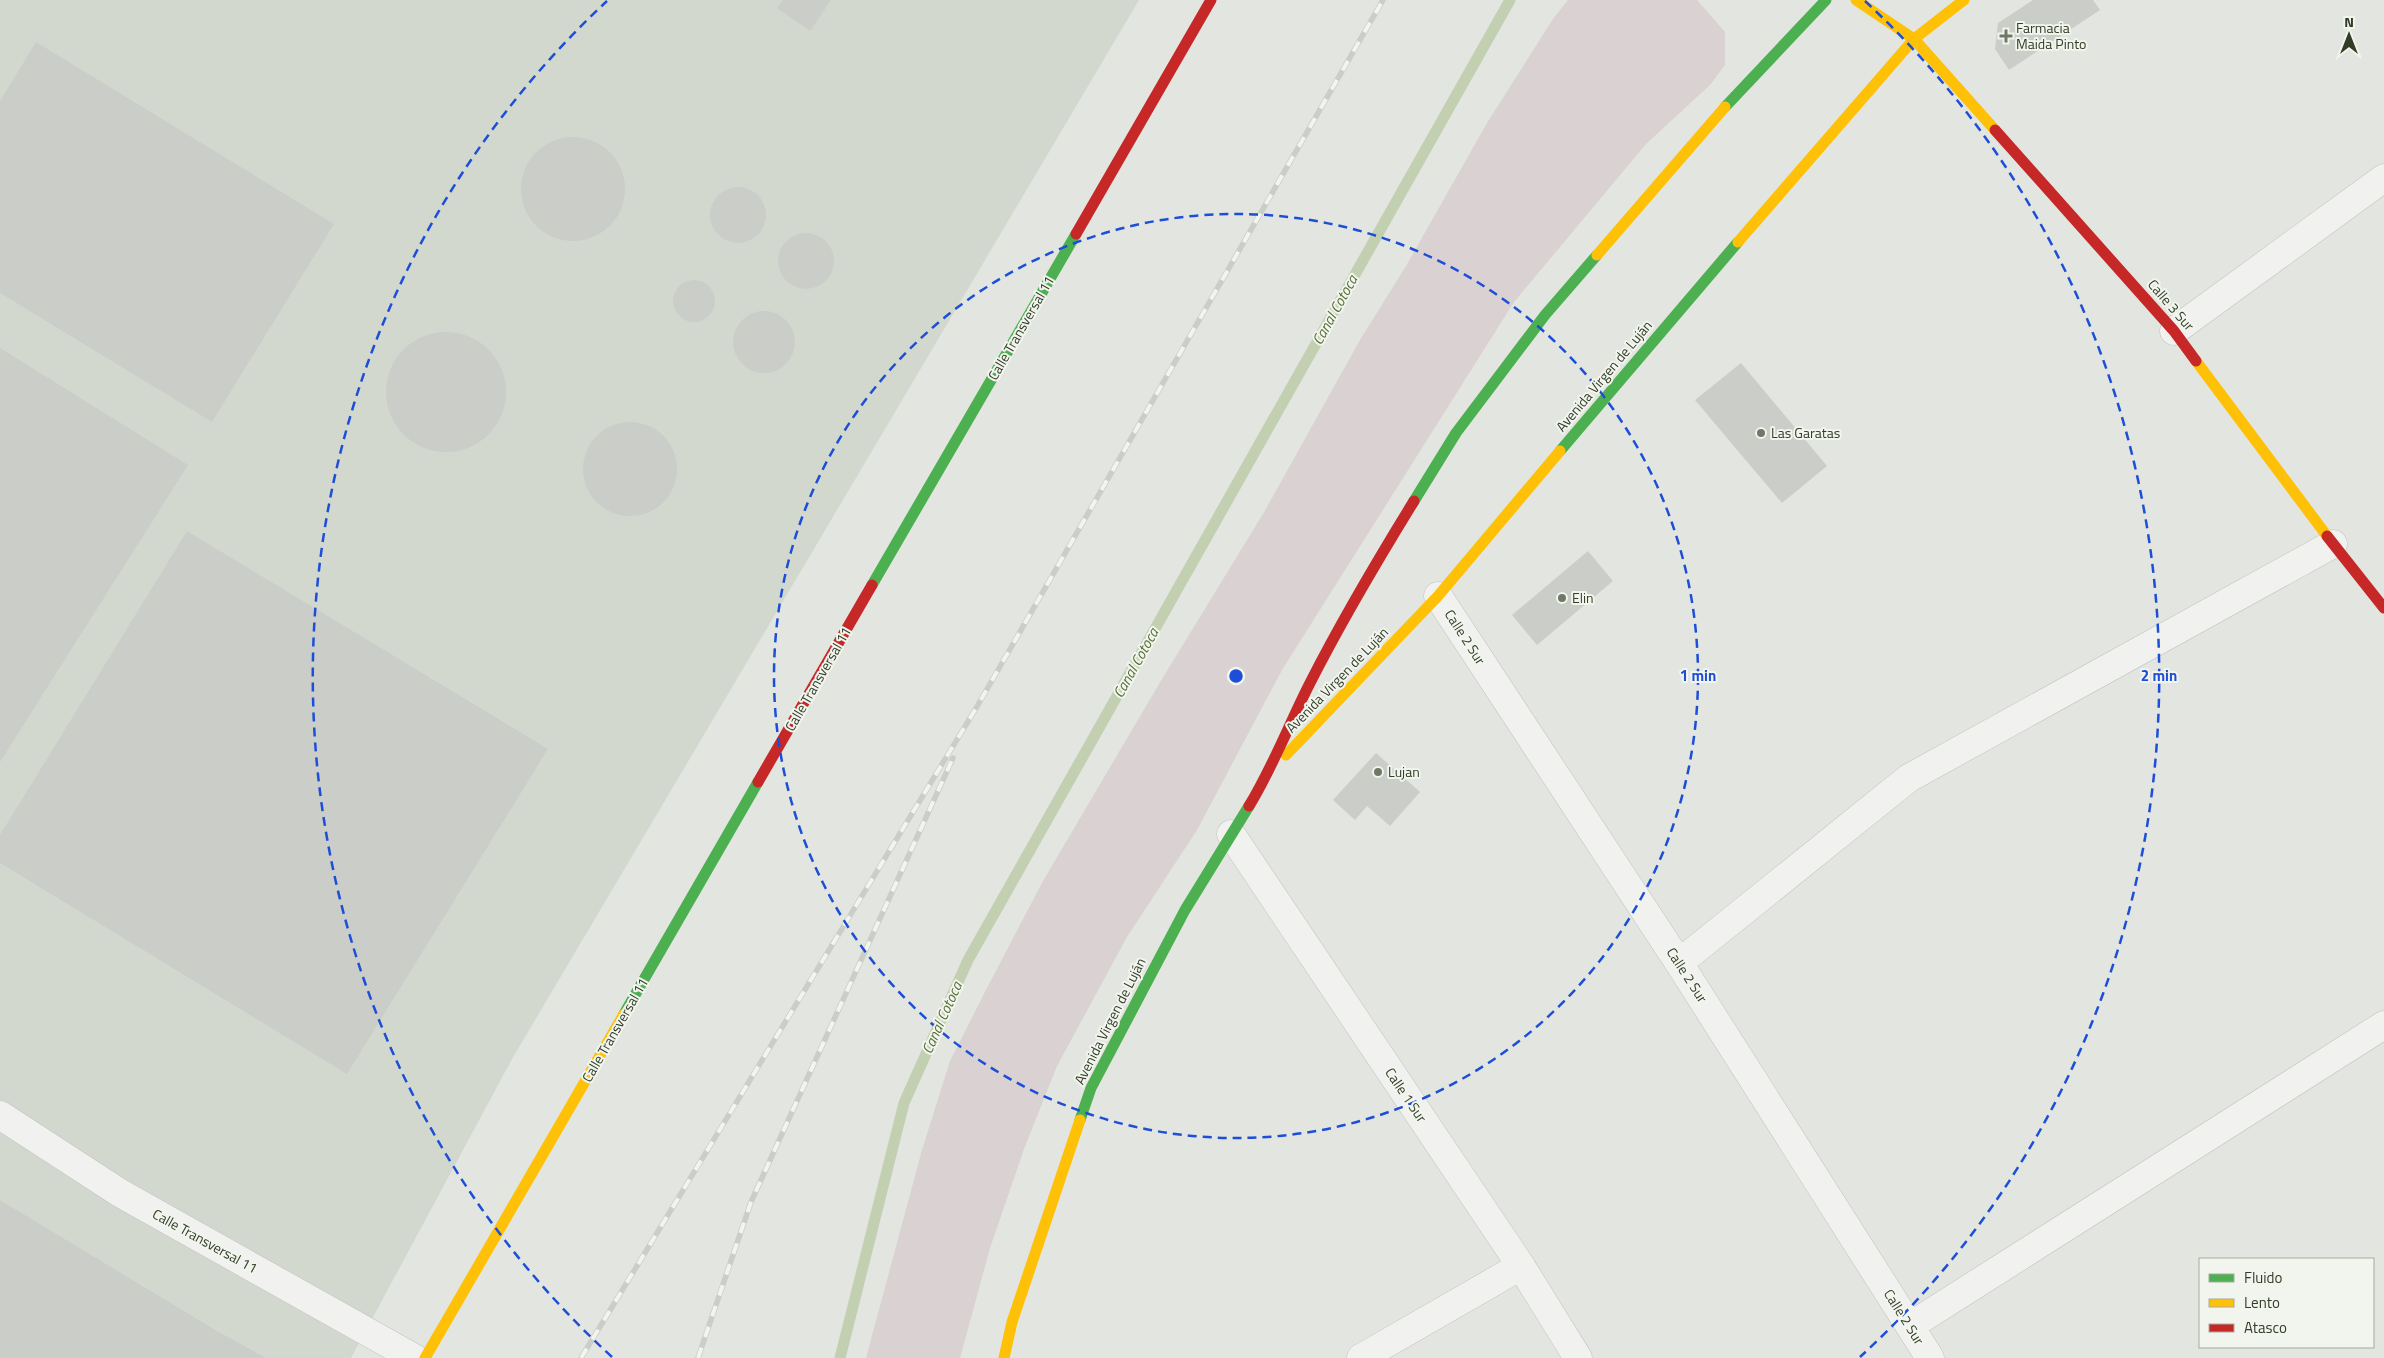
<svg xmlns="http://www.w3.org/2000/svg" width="2384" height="1358" font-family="'Titillium Web',sans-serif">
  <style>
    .built { fill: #d3d8cf }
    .green { fill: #d9d1d2 }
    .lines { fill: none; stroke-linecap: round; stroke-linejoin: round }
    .stream { stroke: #c2cfb0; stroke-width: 11 }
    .building { fill: #cbcdc9 }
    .street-casing { stroke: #c1c3be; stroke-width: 29 }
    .street { stroke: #f1f2f0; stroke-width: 28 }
    .fast { stroke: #4caf50; stroke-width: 11 }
    .slow { stroke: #ffc107; stroke-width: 11 }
    .jam { stroke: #c62828; stroke-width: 11 }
    .rail-casing { stroke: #cbcdc9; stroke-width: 5.5 }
    .rail { stroke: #f2f5ee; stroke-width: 4; stroke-dasharray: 11; stroke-linecap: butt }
    .ring { fill: none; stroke: #1d4ed8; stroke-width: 2.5; stroke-dasharray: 9 6 }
    .poi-dot { fill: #707868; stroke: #f2f5ee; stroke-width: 2 }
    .labels { text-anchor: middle; stroke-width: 4; stroke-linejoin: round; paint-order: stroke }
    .poi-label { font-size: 14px; fill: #323d28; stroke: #f2f5ee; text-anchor: start }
    .street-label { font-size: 14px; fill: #323d28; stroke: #f2f5ee }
    .water-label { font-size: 15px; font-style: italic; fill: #556f34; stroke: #f2f5ee }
    .centre { fill: #1d4ed8; stroke: #f2f5ee; stroke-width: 2.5 }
    .ring-label { font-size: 15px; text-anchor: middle; font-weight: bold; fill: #1d4ed8; stroke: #f2f5ee; stroke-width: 4; stroke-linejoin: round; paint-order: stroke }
  </style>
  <rect width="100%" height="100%" fill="#e3e5e0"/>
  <!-- built -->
  <polygon class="built" points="0,0 1139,0 512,1059 351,1358 0,1358"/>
  <!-- green -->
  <polygon class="green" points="1568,0 1697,0 1725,32 1725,65 1711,84 1646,144 1514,302 1282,670 1197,830 1127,937 1057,1066 1024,1149 990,1248 960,1358 866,1358 922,1150 950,1061 987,988 1043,881 1162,679 1263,514 1360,340 1406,266 1487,123 1553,19"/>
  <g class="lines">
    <!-- stream -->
    <polyline class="stream" points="840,1358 904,1103 968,960 1510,0"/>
  </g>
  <!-- building -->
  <g class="building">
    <polygon points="783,0 831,0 810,31 777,8"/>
    <polygon points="2033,0 2093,0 2100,10 2009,70 1995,49 1998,23"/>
    <polygon points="36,42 334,224 212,422 0,293 0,101"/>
    <circle cx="573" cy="189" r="52"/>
    <circle cx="738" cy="215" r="28"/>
    <circle cx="806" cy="261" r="28"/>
    <circle cx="694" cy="301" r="21"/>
    <circle cx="764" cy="342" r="31"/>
    <circle cx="446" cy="392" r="60"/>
    <polygon points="0,348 188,465 0,762"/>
    <polygon points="1741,363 1827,466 1782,503 1695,400"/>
    <circle cx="630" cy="469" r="47"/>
    <polygon points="187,531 548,749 347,1074 0,863 0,835"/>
    <polygon points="1588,551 1613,581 1537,645 1512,615"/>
    <polygon points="1376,753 1420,792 1390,826 1367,806 1355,820 1333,800"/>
    <polygon points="0,1200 217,1331 266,1358 0,1358"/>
  </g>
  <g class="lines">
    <defs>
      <g id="street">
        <polyline points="2174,331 2384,178"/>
        <polyline points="1438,596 1679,963 1930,1358"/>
        <polyline points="1231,834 1521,1266 1578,1358"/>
        <polyline points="1679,963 1909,778 2333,544"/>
        <polyline points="0,1115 120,1193 414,1358"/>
        <polyline points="1910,1326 2384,1025"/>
        <polyline points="1361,1358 1521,1266"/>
      </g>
    </defs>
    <!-- street casing -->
    <use href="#street" class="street-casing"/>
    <!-- street -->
    <use href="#street" class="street"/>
    <!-- fast -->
    <g class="fast">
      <polyline points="1725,107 1826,0"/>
      <polyline points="1560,451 1738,242"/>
      <polyline points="1414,501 1456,433 1545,315 1597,255"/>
      <polyline points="872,585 1076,234"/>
      <polyline points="624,1014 758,782"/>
      <polyline points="1080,1120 1091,1088 1185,910 1249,806"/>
    </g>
    <!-- slow -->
    <g class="slow">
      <polyline points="1856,0 1914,39 1995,130"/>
      <polyline points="1738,242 1914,39 1964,0"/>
      <polyline points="1597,255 1725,107"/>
      <polyline points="2196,361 2327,536"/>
      <polyline points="1286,755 1438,596 1560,451"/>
      <polyline points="425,1358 624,1014"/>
      <polyline points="1004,1358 1012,1322 1080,1120"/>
    </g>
    <!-- jam -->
    <g class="jam">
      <polyline points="1995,130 2174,331 2196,361"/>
      <polyline points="1076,234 1211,0"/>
      <polyline points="2327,536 2384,608"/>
      <polyline points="758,782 872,585"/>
      <path d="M1249 806C1273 767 1289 724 1310 683 1342 620 1377 561 1414 501"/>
    </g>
    <defs>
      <g id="rail">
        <polyline points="581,1358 975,710 1383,0"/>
        <polyline points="698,1358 751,1202 953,758"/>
      </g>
    </defs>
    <!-- rail casing -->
    <use href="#rail" class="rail-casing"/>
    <!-- rail -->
    <use href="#rail" class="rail"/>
  </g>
  <!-- distance rings -->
  <g class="ring">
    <circle cx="1236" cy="676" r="462"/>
    <path d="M612 1357A923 923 0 0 1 607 1M1865 1A923 923 0 0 1 1860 1357"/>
  </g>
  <!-- markers -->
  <g class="poi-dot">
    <path d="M2003.5 28.5h5v5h5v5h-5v5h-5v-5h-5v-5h5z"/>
    <circle cx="1761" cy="433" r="5"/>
    <circle cx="1562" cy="598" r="5"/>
    <circle cx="1378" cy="772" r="5"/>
  </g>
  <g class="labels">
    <!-- poi labels -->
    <g class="poi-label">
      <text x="2016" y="33">Farmacia<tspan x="2016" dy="16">Maida Pinto</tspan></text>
      <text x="1771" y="438">Las Garatas</text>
      <text x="1572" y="603">Elin</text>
      <text x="1388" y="777">Lujan</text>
    </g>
    <!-- street labels -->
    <g class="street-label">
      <text transform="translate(2171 305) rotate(49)" y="5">Calle 3 Sur</text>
      <text transform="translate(1021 328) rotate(-60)" y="5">Calle Transversal 11</text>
      <text transform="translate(1604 376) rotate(-50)" y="5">Avenida Virgen de Luján</text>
      <text transform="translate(1465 637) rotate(57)" y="5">Calle 2 Sur</text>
      <text transform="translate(818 679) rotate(-60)" y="5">Calle Transversal 11</text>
      <text transform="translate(1337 680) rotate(-46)" y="5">Avenida Virgen de Luján</text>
      <text transform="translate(1687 975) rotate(57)" y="5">Calle 2 Sur</text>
      <text transform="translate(1110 1021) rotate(-63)" y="5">Avenida Virgen de Luján</text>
      <text transform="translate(615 1030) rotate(-60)" y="5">Calle Transversal 11</text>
      <text transform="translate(1406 1095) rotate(56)" y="5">Calle 1 Sur</text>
      <text transform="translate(205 1241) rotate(29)" y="5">Calle Transversal 11</text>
      <text transform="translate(1904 1317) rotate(58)" y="5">Calle 2 Sur</text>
    </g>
    <!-- water labels -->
    <g class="water-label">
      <text transform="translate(1335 310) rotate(-61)" y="5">Canal Cotoca</text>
      <text transform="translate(1136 663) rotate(-61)" y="5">Canal Cotoca</text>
      <text transform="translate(942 1018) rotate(-66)" y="5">Canal Cotoca</text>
    </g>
  </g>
  <circle cx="1236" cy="676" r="8" class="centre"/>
  <g class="ring-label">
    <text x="1698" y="681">1 min</text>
    <text x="2159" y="681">2 min</text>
  </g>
  <!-- legend -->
  <rect x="2199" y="1258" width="175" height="90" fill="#f2f5ee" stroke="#a5ab9f"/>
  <rect x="2209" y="1274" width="25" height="8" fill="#4caf50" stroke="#a5ab9f"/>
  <text x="2244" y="1283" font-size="15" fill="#323d28">Fluido</text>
  <rect x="2209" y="1299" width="25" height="8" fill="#ffc107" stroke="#a5ab9f"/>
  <text x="2244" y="1308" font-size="15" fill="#323d28">Lento</text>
  <rect x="2209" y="1324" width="25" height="8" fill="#c62828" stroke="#a5ab9f"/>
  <text x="2244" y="1333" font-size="15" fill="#323d28">Atasco</text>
  <!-- north arrow -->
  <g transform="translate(2349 35)" stroke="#f2f5ee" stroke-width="4" paint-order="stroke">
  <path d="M0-4L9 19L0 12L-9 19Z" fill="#323d28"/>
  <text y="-8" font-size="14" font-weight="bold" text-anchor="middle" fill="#323d28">N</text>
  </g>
</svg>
